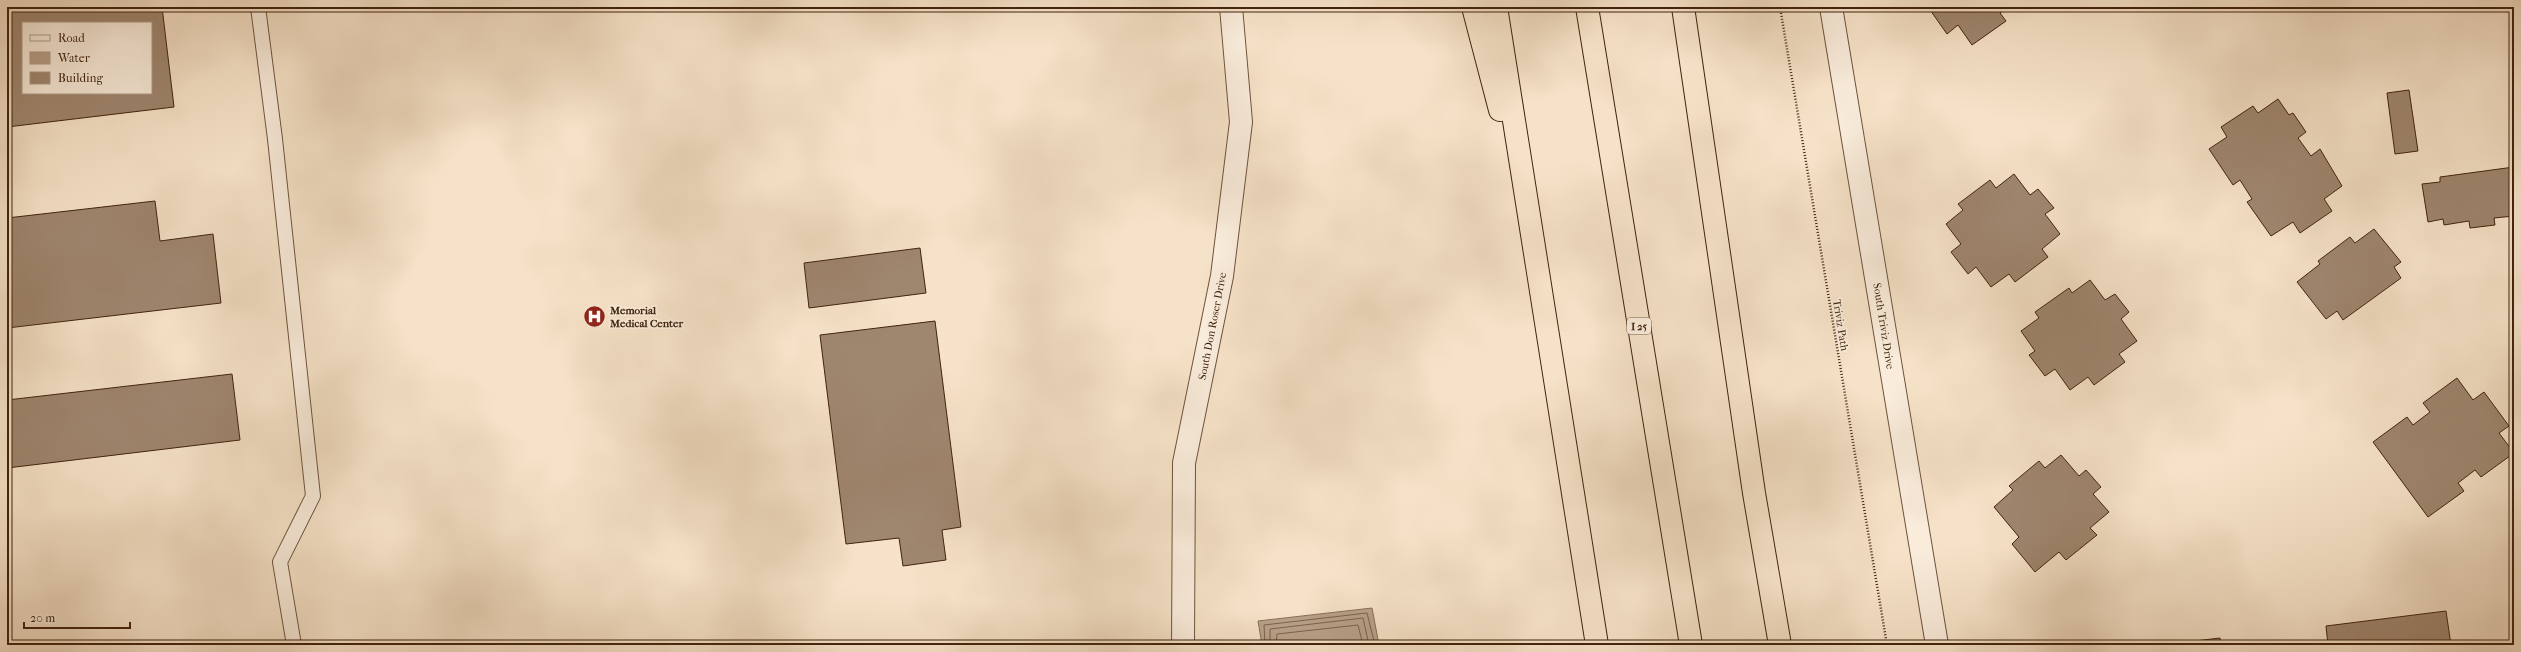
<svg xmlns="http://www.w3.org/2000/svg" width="2521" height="652" font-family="'IM FELL French Canon',serif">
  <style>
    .water { fill: #b8a189; stroke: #886f58 }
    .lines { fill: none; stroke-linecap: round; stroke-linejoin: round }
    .shore { stroke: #7c624c; stroke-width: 1 }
    .building { fill: #9f866f; stroke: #41230e; fill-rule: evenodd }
    .service-casing { stroke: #6e533c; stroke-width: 16 }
    .tertiary-casing { stroke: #6e533c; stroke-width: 24 }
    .motorway-casing { stroke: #41230e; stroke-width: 24 }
    .path { stroke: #41230e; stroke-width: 2.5; stroke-dasharray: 1 2; stroke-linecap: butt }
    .service { stroke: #f9ecdb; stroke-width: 14 }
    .tertiary { stroke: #f9ecdb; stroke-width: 22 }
    .motorway { stroke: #f6e2c8; stroke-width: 22 }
    .labels { text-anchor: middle; stroke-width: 3.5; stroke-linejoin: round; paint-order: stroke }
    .shield { fill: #f9ecdb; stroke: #785f4c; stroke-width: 1 }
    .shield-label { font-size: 10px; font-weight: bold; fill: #41230e }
    .poi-label { font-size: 11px; font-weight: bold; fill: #41230e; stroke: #f9ecdb; text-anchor: start }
    .street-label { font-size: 11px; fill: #41230e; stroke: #f9ecdb }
  </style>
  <rect width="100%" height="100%" fill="#f6e2c8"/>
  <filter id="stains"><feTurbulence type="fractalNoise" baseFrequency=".005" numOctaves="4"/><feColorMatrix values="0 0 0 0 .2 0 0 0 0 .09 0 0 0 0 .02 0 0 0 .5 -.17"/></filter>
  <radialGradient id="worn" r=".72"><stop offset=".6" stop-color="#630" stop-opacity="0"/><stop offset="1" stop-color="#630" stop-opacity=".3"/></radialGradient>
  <!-- water -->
  <polygon class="water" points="1372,608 1379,645 1262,645 1258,621"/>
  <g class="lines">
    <!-- shore -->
    <g class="shore">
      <polyline points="1265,645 1264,625 1367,613 1375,645"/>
      <polyline points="1270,645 1270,629 1363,618 1369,645"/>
      <polyline points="1276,645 1277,634 1358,625 1363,645"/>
    </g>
  </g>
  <!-- building -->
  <g class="building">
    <path d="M7 7H162L174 107 7 127ZM23 23H151V93H23Z"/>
    <polygon points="1928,7 2008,7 2000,13 2006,21 1972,45 1958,25 1947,34"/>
    <polygon points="2263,7 2272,7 2266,12"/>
    <polygon points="2409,90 2418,151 2395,154 2387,93"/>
    <polygon points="2278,99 2289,115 2293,113 2306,132 2298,138 2311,156 2320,149 2342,186 2324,199 2332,211 2300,233 2293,222 2271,236 2247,202 2252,199 2240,180 2233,185 2209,149 2227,137 2221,127 2253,106 2258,113"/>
    <polygon points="2514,167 2514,216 2494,218 2495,225 2470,228 2469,221 2444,225 2443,219 2428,222 2422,184 2440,182 2440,177"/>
    <polygon points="2014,174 2030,195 2038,189 2054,208 2045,214 2060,234 2042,249 2048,257 2015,282 2009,274 1991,287 1976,267 1968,274 1951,252 1961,244 1946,224 1963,210 1958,204 1990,180 1996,188"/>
    <polygon points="155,201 160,241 213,234 221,303 7,328 7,218"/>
    <polygon points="2374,229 2401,262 2394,267 2401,278 2343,320 2337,311 2326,319 2297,282 2320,264 2318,261 2350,237 2355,243"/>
    <polygon points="920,248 926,293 809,308 804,263"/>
    <polygon points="2090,280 2105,300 2115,294 2129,312 2121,319 2137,341 2119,354 2125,362 2094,385 2088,377 2070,390 2055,369 2045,376 2029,355 2035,351 2021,331 2039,318 2035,312 2069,288 2072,293"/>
    <polygon points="935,321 961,527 942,530 946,560 903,566 899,538 846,544 820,335"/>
    <polygon points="232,374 240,440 7,468 7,400"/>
    <polygon points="2457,378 2473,400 2484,392 2509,426 2499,433 2514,453 2481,477 2475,470 2458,483 2464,491 2428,517 2373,442 2407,417 2413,425 2430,412 2423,403"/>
    <polygon points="2061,455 2079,476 2086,470 2101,487 2093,494 2109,512 2090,528 2097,535 2066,560 2059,552 2035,572 2012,544 2019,537 1994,507 2013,490 2009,486 2039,461 2045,468"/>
    <polygon points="2446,611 2451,645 2328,645 2326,626"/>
    <polygon points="2220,638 2221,645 2161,645"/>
  </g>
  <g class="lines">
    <defs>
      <polyline id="service" points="258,7 275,139 313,496 280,562 294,645"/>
      <g id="tertiary">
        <polyline points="1831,7 1937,645"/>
        <polyline points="1183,645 1184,463 1222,276 1241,122 1231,7"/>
      </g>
      <g id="motorway">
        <polyline points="1473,7 1500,110"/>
        <polyline points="1496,7 1597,645"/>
        <polyline points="1587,7 1691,645"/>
        <polyline points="1683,7 1754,493 1780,645"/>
      </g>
    </defs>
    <!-- service casing -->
    <use href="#service" class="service-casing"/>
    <!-- tertiary casing -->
    <use href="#tertiary" class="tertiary-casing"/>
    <!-- motorway casing -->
    <use href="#motorway" class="motorway-casing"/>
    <!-- path -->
    <polyline class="path" points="1780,7 1887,645"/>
    <!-- service -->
    <use href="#service" class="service"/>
    <!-- tertiary -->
    <use href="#tertiary" class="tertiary"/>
    <!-- motorway -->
    <use href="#motorway" class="motorway"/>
  </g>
  <!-- icons -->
  <defs>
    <symbol id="hospital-disc" viewBox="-11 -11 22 22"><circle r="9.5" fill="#8f2418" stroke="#f9ecdb"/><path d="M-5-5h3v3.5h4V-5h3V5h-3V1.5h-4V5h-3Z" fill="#fff"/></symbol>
  </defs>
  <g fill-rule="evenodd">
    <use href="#hospital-disc" x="582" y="304" width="25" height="25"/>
  </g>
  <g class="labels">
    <!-- shield labels -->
    <rect class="shield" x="1627" y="318" width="24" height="16" rx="3"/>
    <g class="shield-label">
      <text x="1639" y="330">I 25</text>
    </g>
    <!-- poi labels -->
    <g class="poi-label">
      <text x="610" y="314">Memorial<tspan x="610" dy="13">Medical Center</tspan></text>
    </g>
    <!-- street labels -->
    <g class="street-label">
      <text transform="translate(1841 325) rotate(81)" y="4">Triviz Path</text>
      <text transform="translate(1212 326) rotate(-79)" y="4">South Don Roser Drive</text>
      <text transform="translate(1884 326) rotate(81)" y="4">South Triviz Drive</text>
    </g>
  </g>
  <!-- margin -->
  <rect width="2521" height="652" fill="none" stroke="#f6e2c8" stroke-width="24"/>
  <rect x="8" y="8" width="2505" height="636" fill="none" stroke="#41230e" stroke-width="2"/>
  <rect x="12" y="12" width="2497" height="628" fill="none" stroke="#41230e"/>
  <!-- legend -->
  <rect x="22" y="22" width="130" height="72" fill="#f9ecdb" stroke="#af9c89"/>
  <rect x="30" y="35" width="20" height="6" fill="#f9ecdb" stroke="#af9c89"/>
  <text x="58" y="42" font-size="12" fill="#41230e">Road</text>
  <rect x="30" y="52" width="20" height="12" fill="#b8a189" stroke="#af9c89"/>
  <text x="58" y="62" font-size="12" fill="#41230e">Water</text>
  <rect x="30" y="72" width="20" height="12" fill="#9f866f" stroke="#af9c89"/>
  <text x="58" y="82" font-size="12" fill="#41230e">Building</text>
  <!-- scale -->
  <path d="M24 622v6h106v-6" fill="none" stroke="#41230e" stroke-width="2"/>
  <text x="30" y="622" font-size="12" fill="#41230e" stroke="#f9ecdb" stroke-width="3" paint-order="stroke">20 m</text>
  <rect width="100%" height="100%" filter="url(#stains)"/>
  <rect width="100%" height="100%" fill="url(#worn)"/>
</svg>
